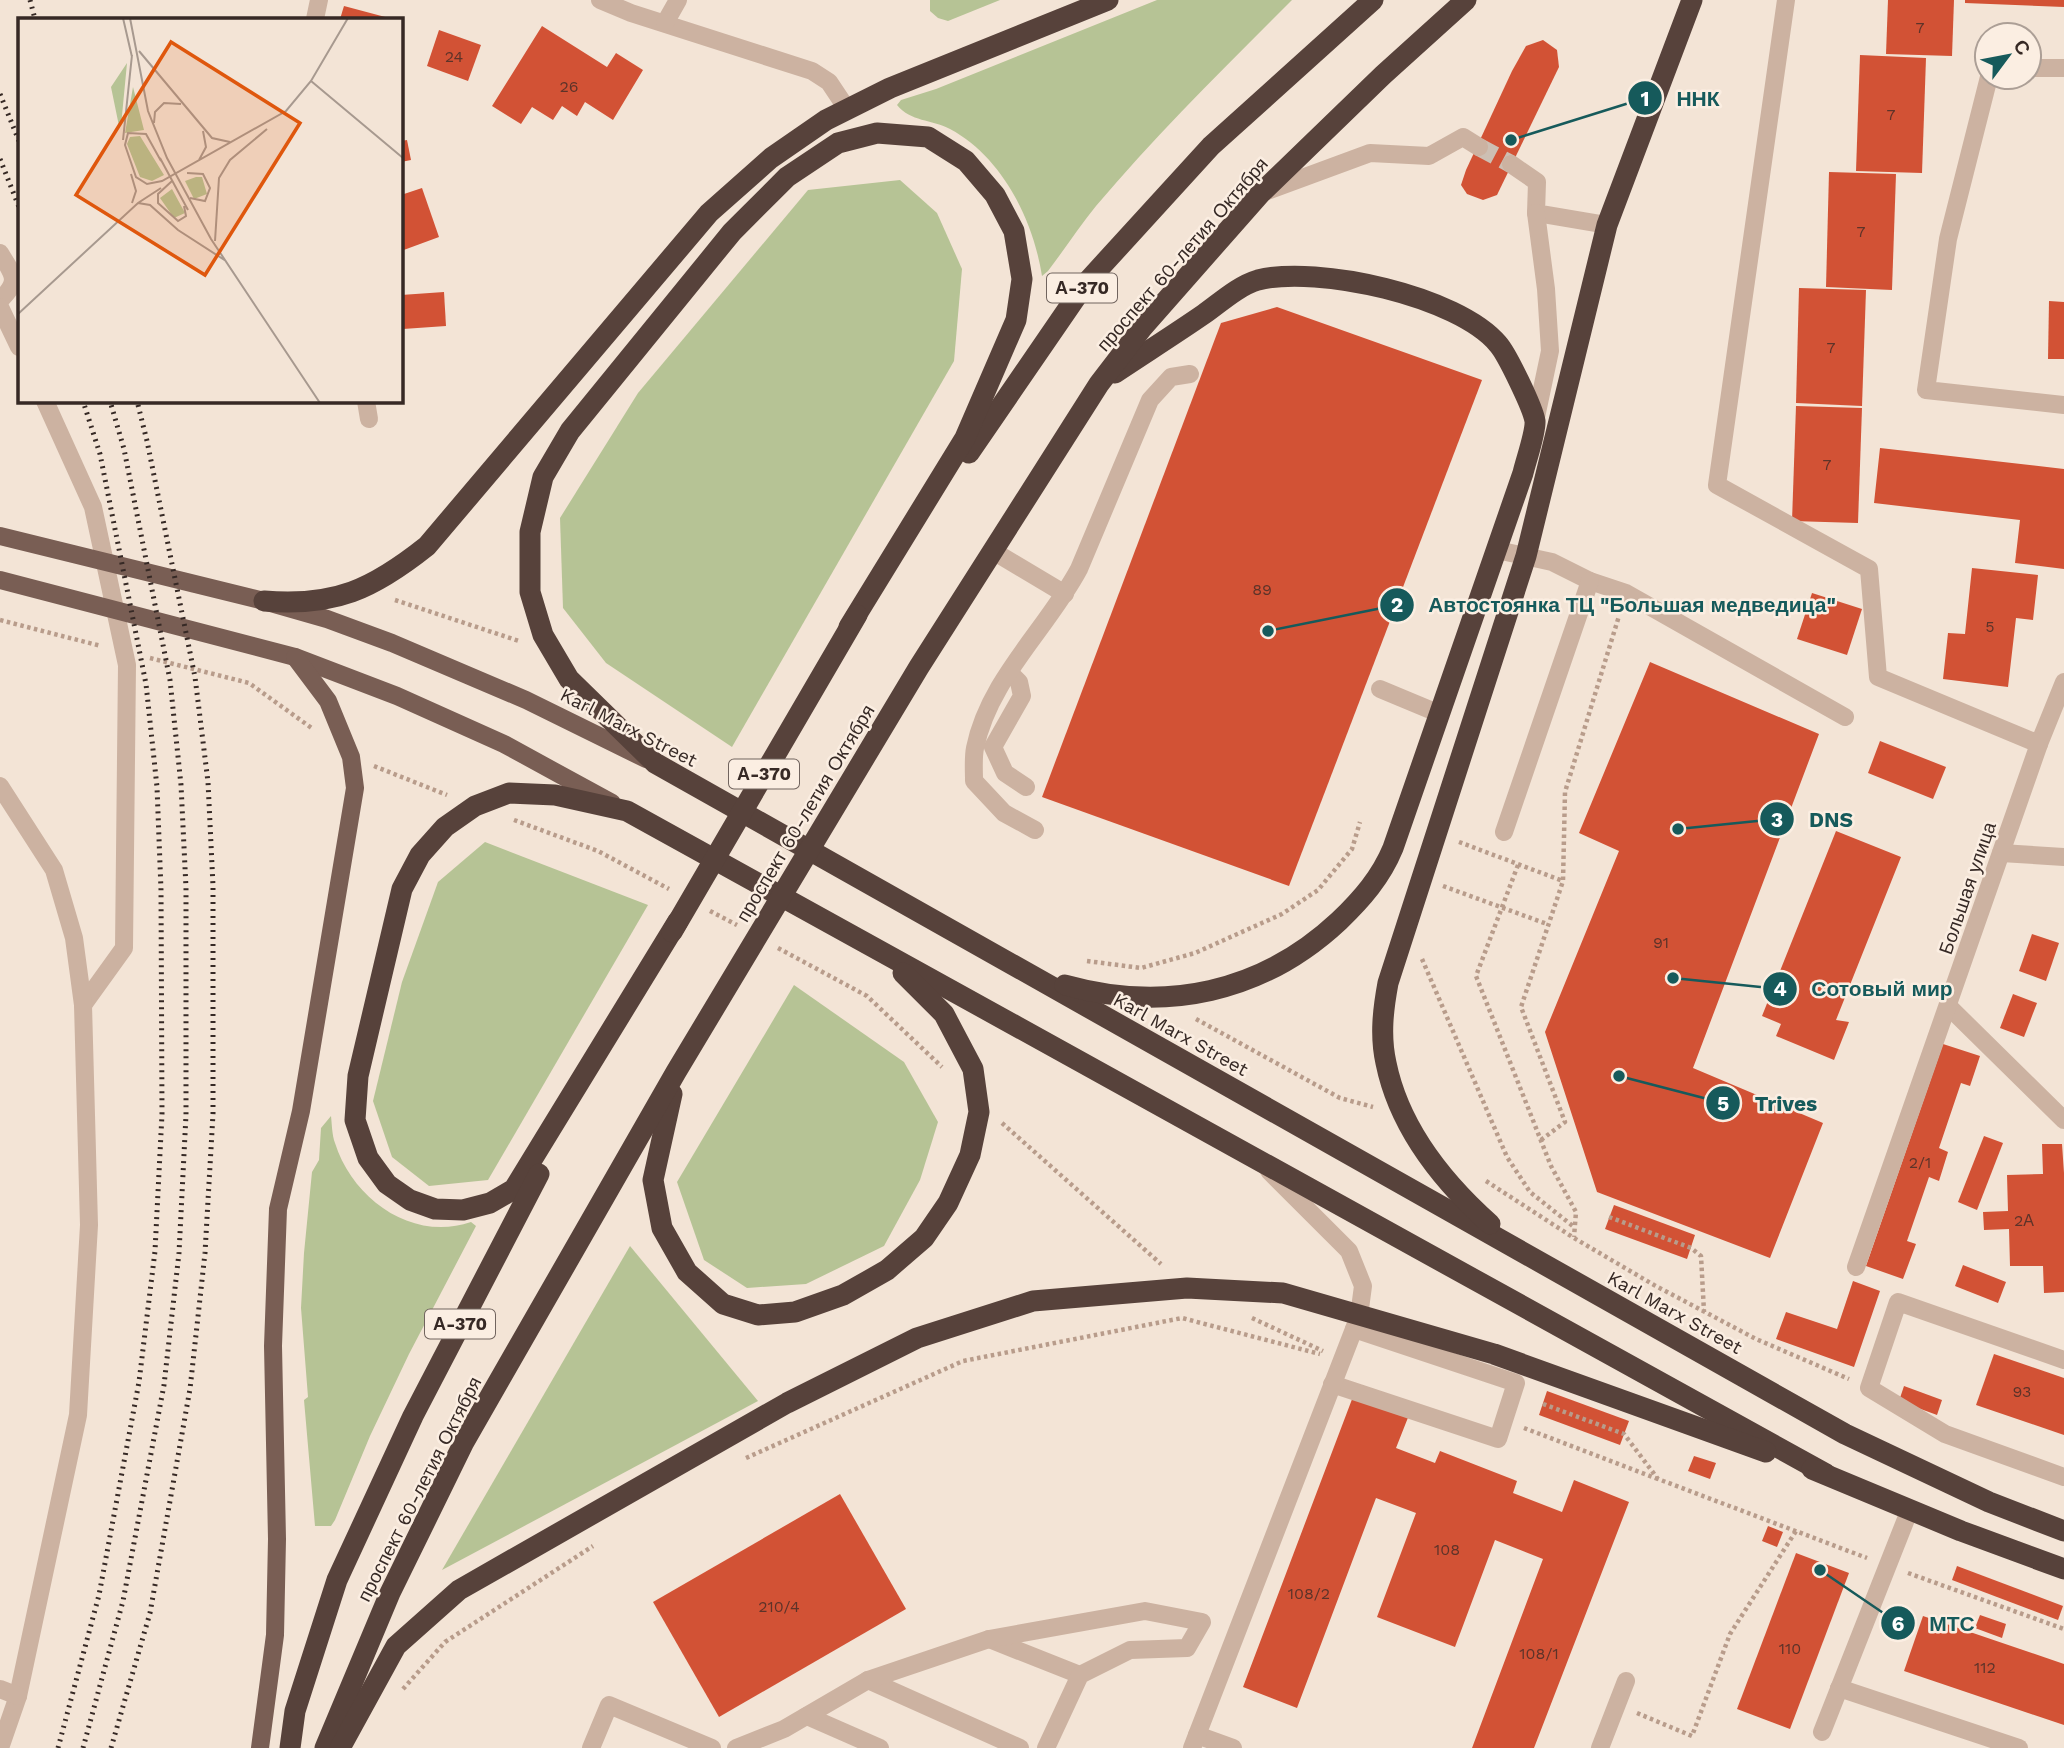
<svg xmlns="http://www.w3.org/2000/svg" width="2064" height="1748" font-family="'Work Sans',sans-serif">
  <style>
    .green { fill: #b6c395 }
    .building { fill: #d25235 }
    .lines { fill: none; stroke-linecap: round; stroke-linejoin: round }
    .minor-tunnel { stroke: #cdbfb3; stroke-width: 18; stroke-dasharray: 18 9; stroke-linecap: butt }
    .path { stroke: #b89c8b; stroke-width: 4.5; stroke-dasharray: 3.5 3.5; stroke-linecap: butt }
    .minor { stroke: #ccb2a1; stroke-width: 18 }
    .major { stroke: #795e54; stroke-width: 18 }
    .highway { stroke: #57423b; stroke-width: 21 }
    .rail { stroke: #362925; stroke-width: 5; stroke-dasharray: 2 5; stroke-linecap: butt }
    .labels { text-anchor: middle; stroke-width: 5; stroke-linejoin: round; paint-order: stroke }
    .number-label { font-size: 16px; fill: #5d3329 }
    .shield { fill: #fbeee2; stroke: #71645e; stroke-width: 2 }
    .shield-label { font-size: 18px; font-weight: bold; fill: #362925 }
    .street-label { font-size: 19px; fill: #362925; stroke: #fbeee2 }
    .inset-road { fill: none; stroke: #a7998f; stroke-width: 2 }
    .view { fill: #df570d; fill-opacity: 0.15; stroke: #df570d; stroke-width: 3.5 }
    .inset-edge { fill: none; stroke: #362925; stroke-width: 3.5 }
    .leader { fill: none; stroke: #165a5b; stroke-width: 2.5 }
    .callout-dot { fill: #165a5b; stroke: #fbeee2; stroke-width: 2.5 }
    .mark-label { font-size: 21px; text-anchor: middle; font-weight: bold; fill: #fff }
    .callout-label { font-size: 21px; text-anchor: middle; font-weight: bold; fill: #165a5b; stroke: #fbeee2; stroke-width: 5; stroke-linejoin: round; paint-order: stroke }
  </style>
  <rect width="100%" height="100%" fill="#f3e4d6"/>
  <!-- green -->
  <g class="green">
    <polygon points="930,0 1000,0 948,21 938,18 930,11"/>
    <path d="M1157 0H1292C1225 67 1157 134 1096 206 1079 227 1064 250 1048 271L1042 276C1033 219 1002 157 950 129 931 119 911 122 897 105L901 100 936 89Z"/>
    <polygon points="900,180 937,213 962,269 954,361 732,747 606,663 563,608 560,518 638,393 808,190"/>
    <polygon points="485,842 648,905 488,1180 429,1186 392,1157 373,1101 402,982 438,882"/>
    <polygon points="794,985 904,1062 938,1122 920,1180 884,1246 806,1284 747,1288 704,1260 677,1182"/>
    <path d="M331 1116C332 1125 332 1135 335 1143 353 1200 413 1242 471 1222L476 1226 409 1354 370 1436 335 1520 331 1526H315L304 1400 308 1397 301 1308 304 1253 312 1172 319 1160 321 1128Z"/>
    <polygon points="630,1246 758,1401 442,1570"/>
  </g>
  <!-- building -->
  <g class="building">
    <polygon points="1888,0 1954,0 1952,56 1886,54"/>
    <polygon points="1965,0 2064,0 2064,7 1965,3"/>
    <polygon points="344,6 389,18 389,19 340,19"/>
    <polygon points="542,26 607,67 616,53 643,70 613,120 585,102 577,116 562,106 553,120 532,107 521,124 492,106"/>
    <polygon points="439,30 481,45 468,81 427,66"/>
    <polygon points="1543,40 1557,50 1559,67 1497,195 1483,200 1467,194 1461,185 1466,170 1512,71 1526,46"/>
    <polygon points="1860,55 1926,58 1922,173 1856,171"/>
    <polygon points="407,140 411,160 401,162 401,141"/>
    <polygon points="1829,172 1896,174 1892,290 1826,287"/>
    <polygon points="422,188 439,237 401,251 401,195"/>
    <polygon points="1799,288 1866,290 1862,406 1796,403"/>
    <polygon points="444,292 446,326 403,329 401,295"/>
    <polygon points="2049,301 2064,302 2064,359 2048,359"/>
    <polygon points="1277,307 1482,380 1289,886 1042,797 1221,323"/>
    <polygon points="1796,406 1862,408 1858,523 1792,521"/>
    <polygon points="1880,448 2064,469 2064,569 2015,563 2020,520 1874,503"/>
    <polygon points="1972,568 2038,575 2033,620 2016,618 2008,687 1943,679 1948,633 1965,634"/>
    <polygon points="1812,593 1862,609 1847,655 1797,639"/>
    <polygon points="1650,662 1819,734 1693,1068 1823,1123 1770,1258 1597,1192 1545,1032 1619,851 1579,833"/>
    <polygon points="1880,741 1946,767 1933,799 1868,773"/>
    <polygon points="1836,831 1901,857 1836,1020 1849,1022 1834,1060 1776,1036 1781,1024 1762,1016"/>
    <polygon points="2032,934 2059,943 2046,981 2019,971"/>
    <polygon points="2013,994 2037,1003 2024,1037 2000,1028"/>
    <polygon points="1943,1044 1980,1056 1970,1086 1961,1083 1939,1148 1948,1152 1939,1181 1929,1177 1907,1241 1916,1244 1903,1279 1866,1266"/>
    <polygon points="1984,1136 2003,1143 1977,1210 1958,1202"/>
    <polygon points="2042,1144 2062,1144 2064,1173 2064,1292 2044,1293 2043,1266 2010,1266 2009,1229 1984,1230 1983,1212 2008,1211 2007,1175 2043,1174"/>
    <polygon points="1614,1205 1695,1235 1687,1259 1605,1229"/>
    <polygon points="1963,1265 2006,1282 1998,1303 1955,1286"/>
    <polygon points="1853,1281 1880,1291 1854,1367 1776,1339 1786,1312 1837,1329"/>
    <polygon points="1994,1354 2064,1378 2064,1435 1976,1405"/>
    <polygon points="1904,1386 1942,1400 1937,1415 1899,1401"/>
    <polygon points="1547,1391 1629,1421 1620,1445 1539,1415"/>
    <polygon points="1354,1394 1409,1415 1396,1448 1435,1463 1440,1451 1517,1481 1513,1493 1562,1512 1574,1480 1629,1502 1534,1748 1472,1748 1543,1559 1495,1540 1455,1647 1377,1617 1416,1513 1376,1498 1297,1708 1243,1687"/>
    <polygon points="1694,1456 1716,1463 1710,1479 1688,1471"/>
    <polygon points="840,1494 906,1609 719,1717 653,1602"/>
    <polygon points="1768,1526 1783,1532 1777,1547 1762,1541"/>
    <polygon points="1796,1553 1849,1573 1790,1729 1737,1709"/>
    <polygon points="1957,1566 2063,1606 2058,1620 1952,1580"/>
    <polygon points="1980,1615 2006,1624 2002,1638 1975,1628"/>
    <polygon points="1923,1616 2064,1664 2064,1725 1904,1671"/>
  </g>
  <g class="lines">
    <!-- minor-tunnel -->
    <polyline class="minor-tunnel" points="1479,147 1511,164"/>
    <!-- path -->
    <g class="path">
      <polyline points="395,600 519,641"/>
      <polyline points="0,620 101,646"/>
      <polyline points="150,658 249,683 313,729"/>
      <polyline points="374,766 447,795"/>
      <polyline points="514,820 598,851 669,889"/>
      <polyline points="1459,842 1563,881"/>
      <polyline points="1518,865 1476,976 1551,1166 1576,1212 1574,1237"/>
      <polyline points="1443,886 1547,924"/>
      <polyline points="710,911 737,925"/>
      <polyline points="778,948 867,996 942,1067"/>
      <polyline points="1422,959 1507,1157 1530,1192 1574,1227"/>
      <polyline points="1087,961 1141,968 1195,953 1282,914 1318,890 1352,849 1360,822"/>
      <polyline points="1196,1019 1340,1098 1373,1107"/>
      <polyline points="1002,1123 1161,1264"/>
      <polyline points="1541,1140 1565,1122 1521,1007 1563,881 1565,792 1619,616"/>
      <polyline points="1486,1181 1574,1238 1654,1285 1756,1339 1849,1379"/>
      <polyline points="1609,1217 1691,1248 1701,1256 1704,1312"/>
      <polyline points="1252,1318 1323,1351"/>
      <polyline points="1543,1404 1624,1434 1658,1479 1867,1558"/>
      <polyline points="1524,1428 1658,1479"/>
      <polyline points="746,1458 963,1361 1182,1318 1320,1354"/>
      <polyline points="1908,1573 2064,1629"/>
      <polyline points="403,1689 445,1642 593,1546"/>
      <polyline points="1637,1713 1692,1736 1730,1634 1796,1531"/>
    </g>
    <!-- minor -->
    <g class="minor">
      <polyline points="600,0 631,13 812,71 829,82 847,109"/>
      <polyline points="1786,0 1717,485 1869,569 1878,677 2039,744"/>
      <polyline points="315,19 319,0"/>
      <polyline points="665,23 678,0"/>
      <polyline points="2029,68 2064,68"/>
      <polyline points="1989,77 1948,239 1926,390 2064,405"/>
      <polyline points="1511,164 1537,182 1536,213 1607,225"/>
      <polyline points="1264,192 1370,153 1429,156 1463,137 1479,147"/>
      <path d="M0 253C13 275 21 280 0 300"/>
      <polyline points="0,307 19,347"/>
      <polyline points="45,401 93,507 127,665 124,948 83,1005"/>
      <polyline points="366,401 369,419"/>
      <polyline points="1535,422 1550,351 1546,289 1536,213"/>
      <polyline points="1497,550 1552,562 1590,581 1626,593 1845,717"/>
      <polyline points="993,551 1065,594"/>
      <polyline points="1010,673 1019,682 1022,696 993,747 1005,773 1026,787"/>
      <polyline points="1380,689 1440,714"/>
      <polyline points="0,786 54,870 74,938 83,1005 89,1225 78,1415 18,1696 0,1748"/>
      <path d="M1035 830 1004 813 974 781C974 770 973 758 975 748 989 679 1047 629 1079 569L1150 400 1171 377 1190 374"/>
      <polyline points="1504,832 1590,581"/>
      <polyline points="2001,853 2064,857"/>
      <polyline points="1948,1006 2064,1120"/>
      <polyline points="1856,1267 2039,744 2064,682"/>
      <polyline points="2064,1360 1898,1302 1869,1388 1945,1434 2064,1477"/>
      <polyline points="1332,1384 1498,1439 1516,1383 1354,1329"/>
      <polyline points="989,1639 1080,1675"/>
      <polyline points="868,1680 1020,1748"/>
      <polyline points="1839,1688 2019,1748"/>
      <polyline points="0,1689 18,1696"/>
      <polyline points="807,1716 880,1748"/>
      <polyline points="1822,1732 1910,1509"/>
      <polyline points="1197,1735 1233,1748"/>
      <polyline points="591,1748 609,1705 712,1748"/>
      <polyline points="736,1748 784,1729 868,1680 989,1639 1145,1611 1202,1622 1187,1648 1130,1650 1080,1675 1046,1748"/>
      <polyline points="1192,1748 1359,1316 1363,1286 1349,1251 1269,1171"/>
      <polyline points="1600,1748 1626,1681"/>
    </g>
    <!-- major -->
    <g class="major">
      <polyline points="0,536 264,601 327,619 392,643 526,700 646,759"/>
      <polyline points="0,580 295,657 397,696 504,744 612,803"/>
      <polyline points="260,1748 275,1635 277,1539 273,1346 278,1209 301,1111 355,788 351,757 328,701 295,657"/>
    </g>
    <!-- highway -->
    <g class="highway">
      <polyline points="969,453 1085,284 1211,146 1373,0"/>
      <path d="M264 601C335 607 373 589 427 546L709 213 771 158 826 120 890 88 1108 0"/>
      <polyline points="849,627 965,438 1016,320 1022,279 1014,231 995,195 966,161 928,137 877,133 838,143 787,177 732,232 570,431 543,477 530,532 530,592 543,635 569,679 655,763 1845,1434 1989,1502 2064,1531"/>
      <polyline points="678,921 514,1189 490,1203 463,1210 435,1209 410,1200 387,1184 368,1158 355,1120 358,1076 402,889 420,855 445,827 475,806 509,793 555,795 627,811 1826,1474"/>
      <polyline points="672,932 857,615"/>
      <path d="M1065 985C1165 1013 1262 993 1339 921 1362 899 1381 877 1393 848L1523 473C1526 460 1536 432 1535 421 1533 408 1507 354 1498 344 1458 296 1317 265 1258 280 1238 286 1221 302 1204 314 1175 334 1145 353 1115 373"/>
      <polyline points="672,1094 653,1180 662,1228 687,1272 723,1304 758,1315 795,1312 843,1295 887,1270 924,1238 948,1203 970,1155 979,1112 973,1069 944,1014 903,973"/>
      <path d="M1490 1224C1443 1182 1399 1127 1386 1063 1380 1036 1383 1010 1388 983L1526 556 1607 225 1692 0"/>
      <polyline points="1812,1469 1961,1531 2064,1569"/>
      <polyline points="290,1748 295,1711 337,1580 413,1416 539,1174"/>
      <polyline points="325,1748 390,1593 464,1442 676,1072 919,667 1099,384 1142,328 1260,194 1383,75 1466,0"/>
      <polyline points="340,1748 396,1646 459,1590 787,1403 917,1338 1033,1301 1187,1288 1283,1293 1494,1354 1766,1452"/>
    </g>
    <!-- rail -->
    <g class="rail">
      <polyline points="30,0 35,19"/>
      <polyline points="0,94 19,141"/>
      <polyline points="0,159 19,207"/>
      <polyline points="58,1748 99,1595 139,1382 155,1251 162,1114 161,890 157,787 146,684 100,454 83,401"/>
      <polyline points="83,1748 123,1601 164,1385 179,1253 186,1115 186,888 181,785 170,680 124,449 110,401"/>
      <polyline points="111,1748 150,1613 190,1389 205,1253 213,1114 213,886 208,782 195,677 147,441 137,401"/>
    </g>
  </g>
  <g class="labels">
    <!-- number labels -->
    <g class="number-label">
      <text x="1920" y="33">7</text>
      <text x="454" y="62">24</text>
      <text x="569" y="92">26</text>
      <text x="1891" y="120">7</text>
      <text x="1861" y="237">7</text>
      <text x="1831" y="353">7</text>
      <text x="1827" y="470">7</text>
      <text x="1262" y="595">89</text>
      <text x="1990" y="632">5</text>
      <text x="1661" y="948">91</text>
      <text x="1920" y="1168">2/1</text>
      <text x="2024" y="1226">2А</text>
      <text x="2022" y="1397">93</text>
      <text x="1447" y="1555">108</text>
      <text x="1309" y="1599">108/2</text>
      <text x="779" y="1612">210/4</text>
      <text x="1790" y="1654">110</text>
      <text x="1539" y="1659">108/1</text>
      <text x="1985" y="1673">112</text>
    </g>
    <!-- shield labels -->
    <g class="shield">
      <rect x="1047" y="273.5" width="70" height="29" rx="5"/>
      <rect x="729" y="759.5" width="70" height="29" rx="5"/>
      <rect x="425" y="1309.5" width="70" height="29" rx="5"/>
    </g>
    <g class="shield-label">
      <text x="1082" y="294">А-370</text>
      <text x="764" y="780">А-370</text>
      <text x="460" y="1330">А-370</text>
    </g>
    <!-- street labels -->
    <g class="street-label">
      <text transform="translate(1182 254) rotate(-49)" y="7">проспект 60-летия Октября</text>
      <text transform="translate(629 727) rotate(27)" y="7">Karl Marx Street</text>
      <text transform="translate(805 813) rotate(-59)" y="7">проспект 60-летия Октября</text>
      <text transform="translate(1967 888) rotate(-71)" y="7">Большая улица</text>
      <text transform="translate(1181 1034) rotate(29)" y="7">Karl Marx Street</text>
      <text transform="translate(1675 1312) rotate(29)" y="7">Karl Marx Street</text>
      <text transform="translate(419 1489) rotate(-63)" y="7">проспект 60-летия Октября</text>
    </g>
  </g>
  <!-- overview -->
  <g transform="translate(18 18)">
    <rect width="385" height="385" fill="#f3e4d6"/>
    <path d="M109 45 103 108H101L93 69ZM115 69 126 112 107 115ZM122 118 146 157 134 163 122 159 109 126 112 119ZM178 159H184L189 176 176 181 167 163ZM154 171 167 195 156 200 142 180Z" fill="#b6c395"/>
    <path class="inset-road" d="M105 0 114 39M112 0 130 93 149 140 193 221 302 385M121 33 194 120 212 124M293 63 385 140M136 105 137 94 146 85 163 86M105 122 114 37M142 140 170 192M181 142 188 129 185 113M143 143 128 116 110 115 107 127 118 159 129 166 144 163 268 93 293 63 330 0M169 155 185 156 192 170 187 183 172 180M113 156 118 173 114 185M154 163 140 176V185L160 203 168 198 166 188M120 185 132 187 160 212 208 243M197 223 201 160 212 142 249 111M0 296 120 185 143 170"/>
    <path class="view" d="M153 24 282 105 187 257 58 177Z"/>
    <rect width="385" height="385" class="inset-edge"/>
  </g>
  <!-- callouts -->
  <path class="leader" d="M1511 140L1645 98M1268 631L1397 605M1678 829L1777 819M1673 978L1780 989M1619 1076L1723 1103M1820 1570L1898 1623"/>
  <g class="callout-dot">
    <circle cx="1511" cy="140" r="7"/>
    <circle cx="1268" cy="631" r="7"/>
    <circle cx="1678" cy="829" r="7"/>
    <circle cx="1673" cy="978" r="7"/>
    <circle cx="1619" cy="1076" r="7"/>
    <circle cx="1820" cy="1570" r="7"/>
    <circle cx="1645" cy="98" r="18"/>
    <circle cx="1397" cy="605" r="18"/>
    <circle cx="1777" cy="819" r="18"/>
    <circle cx="1780" cy="989" r="18"/>
    <circle cx="1723" cy="1103" r="18"/>
    <circle cx="1898" cy="1623" r="18"/>
  </g>
  <g class="mark-label">
    <text x="1645" y="106">1</text>
    <text x="1397" y="612">2</text>
    <text x="1777" y="827">3</text>
    <text x="1780" y="996">4</text>
    <text x="1723" y="1111">5</text>
    <text x="1898" y="1631">6</text>
  </g>
  <g class="callout-label">
    <text x="1698" y="106">ННК</text>
    <text x="1632" y="612">Автостоянка ТЦ "Большая медведица"</text>
    <text x="1831" y="827">DNS</text>
    <text x="1882" y="996">Сотовый мир</text>
    <text x="1786" y="1111">Trives</text>
    <text x="1952" y="1631">МТС</text>
  </g>
  <!-- north arrow -->
  <g transform="translate(2008 56) rotate(58)"><circle r="33" fill="#fbeee2" stroke="#ac9f96" stroke-width="2"/>
  <path d="M0-5L12 26L0 18L-12 26Z" fill="#165a5b"/>
  <text y="-10" font-size="19" font-weight="bold" text-anchor="middle" fill="#362925">С</text>
  </g>
</svg>
